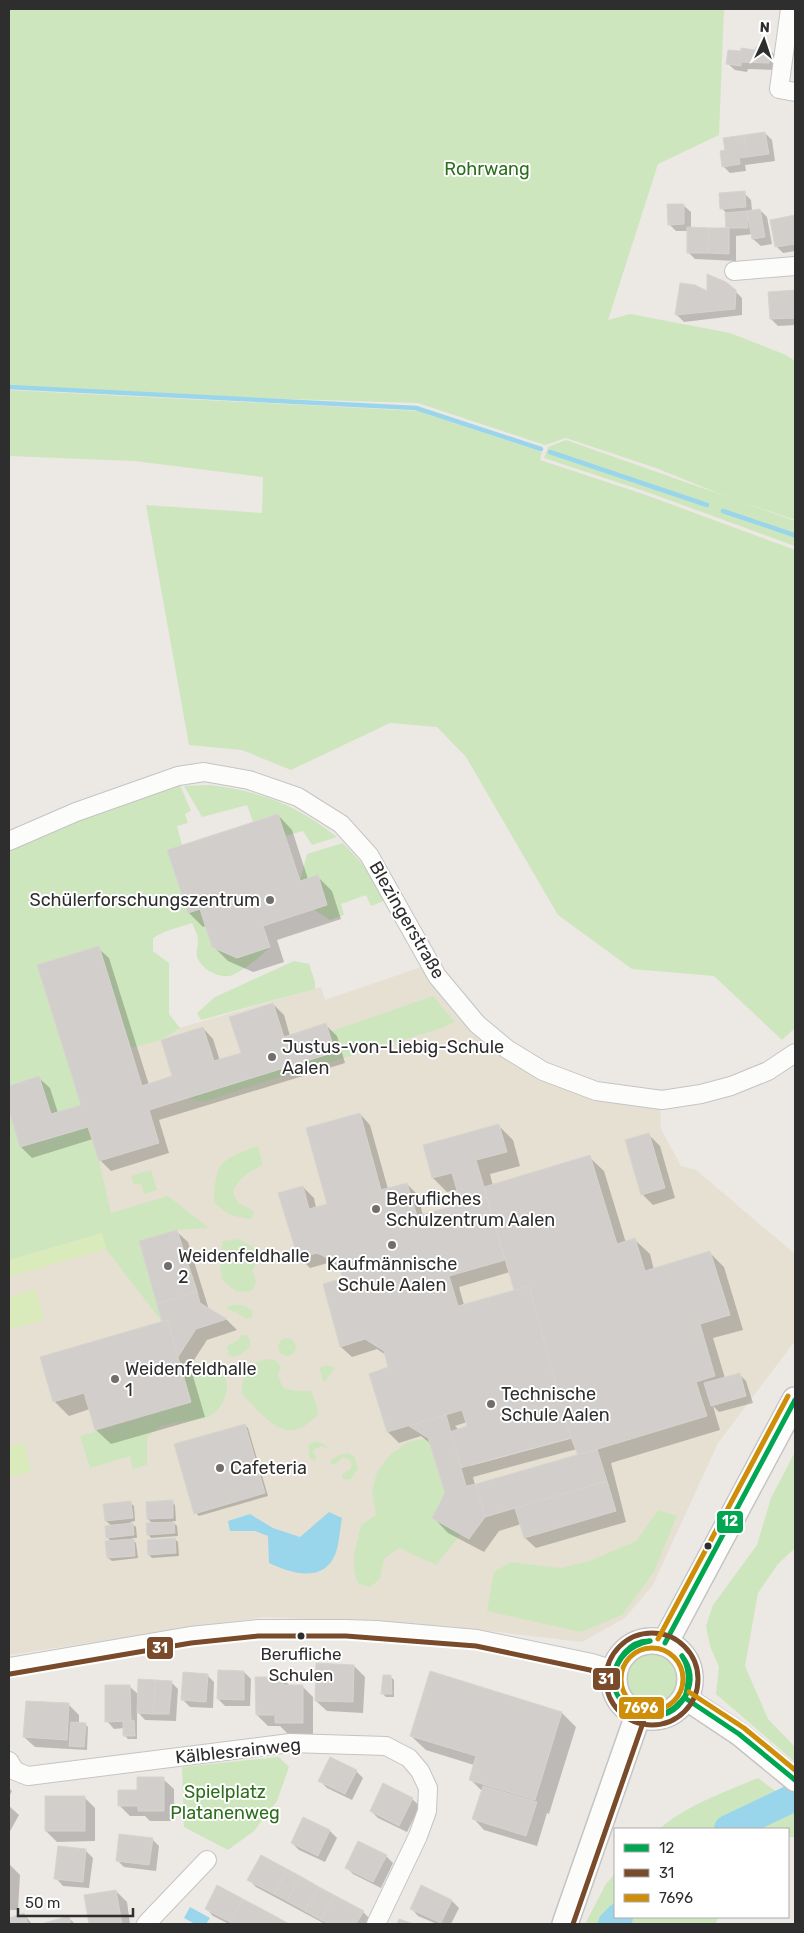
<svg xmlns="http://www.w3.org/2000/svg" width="804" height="1933" font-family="Rubik,sans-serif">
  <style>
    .education { fill: #e6e0d3 }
    .green { fill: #cee6be }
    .pitch { fill: #d9eabb }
    .water { fill: #99d6ec }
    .shadow { fill: #0003; fill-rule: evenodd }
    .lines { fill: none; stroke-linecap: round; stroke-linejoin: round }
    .stream { stroke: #99d6ec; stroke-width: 4.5 }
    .river { stroke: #99d6ec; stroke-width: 28 }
    .building { fill: #d1cecb; stroke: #d7d4d0 }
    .minor-casing { stroke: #c5c4c5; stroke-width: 20 }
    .tertiary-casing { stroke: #c5c4c5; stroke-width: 25 }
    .secondary-casing { stroke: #c5c4c5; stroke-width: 28 }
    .minor { stroke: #fcfcfb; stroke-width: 18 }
    .tertiary { stroke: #fcfcfb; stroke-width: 22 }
    .secondary { stroke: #fcfcfb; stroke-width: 25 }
    .bus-1-casing { stroke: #fff; stroke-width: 9 }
    .bus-2-casing { stroke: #fff; stroke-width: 9 }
    .bus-3-casing { stroke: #fff; stroke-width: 9 }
    .bus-1 { stroke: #00a651; stroke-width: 5 }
    .bus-2 { stroke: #7a4b2a; stroke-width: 5 }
    .bus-3 { stroke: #cf8e09; stroke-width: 5 }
    .poi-dot { fill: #706f6e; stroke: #fff; stroke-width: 2 }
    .bus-dot { fill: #2e2e2e; stroke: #fff; stroke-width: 2 }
    .labels { text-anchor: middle; stroke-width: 4; stroke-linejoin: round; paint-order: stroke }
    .bus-label { font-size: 17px; fill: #2e2e2e; stroke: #fff }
    .park-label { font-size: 18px; fill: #2c6e1b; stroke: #fff }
    .poi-label { font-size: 18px; fill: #2e2e2e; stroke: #fff; text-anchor: start }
    .street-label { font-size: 18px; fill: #2e2e2e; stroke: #fff }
    .line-badge { stroke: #fff; stroke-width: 2 }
    .badge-label { font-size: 14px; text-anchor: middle; font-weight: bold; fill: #fff }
  </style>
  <rect width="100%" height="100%" fill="#ece8e4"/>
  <!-- education -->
  <polygon class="education" points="53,831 141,1039 321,987 325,1000 430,964 477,1024 543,1071 660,1098 661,1129 681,1166 696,1170 795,1254 795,1341 718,1443 653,1585 625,1618 582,1642 447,1626 264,1617 9,1655 9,849"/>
  <!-- green -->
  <g class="green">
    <polygon points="9,9 724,9 719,135 658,164 608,320 630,314 730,333 786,355 795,361 795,520 736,500 795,521 795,546 647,492 544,458 548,447 566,440 725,496 656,468 566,438 545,445 418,403 255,398 9,386"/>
    <polygon points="9,390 418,411 542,452 540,460 646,495 795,550 795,1028 782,1040 714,976 632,969 558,915 466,757 437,727 390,723 291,770 242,750 189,745 146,505 262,513 263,477 134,461 9,456"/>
    <path d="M180 785 191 811 185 814 188 823 177 826 182 845 167 850 188 913 200 909 212 947 237 958 270 947C263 955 239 974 229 976 217 978 201 968 197 957 196 952 198 947 198 941 198 935 194 928 192 923L164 932 153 938V951L169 963V1014L180 1028 161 1040 131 1048 99 946 37 965 81 1105 51 1114 39 1076 9 1086V849L152 788Z"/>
    <path d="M210 785C263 792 295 804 337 837L312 845 303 831 285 836 278 814 253 822 247 805 202 817 184 786Z"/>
    <polygon points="343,843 364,866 384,901 371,906 366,895 341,904 344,915 330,920 313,909 327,905 318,875 300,881 307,854"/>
    <polygon points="294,961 309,964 315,982 315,989 201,1020 197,1013 215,997"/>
    <polygon points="433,996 455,1022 439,1029 261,1083 203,1102 186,1098 335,1052 329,1032"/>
    <polygon points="9,1110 20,1147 88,1127 99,1161 111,1213 168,1196 209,1228 177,1230 139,1241 162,1322 106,1249 102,1233 9,1260"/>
    <path d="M258 1146 263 1165C249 1172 239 1177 233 1192L238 1203 254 1211 252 1219C236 1218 225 1214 214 1202 215 1161 221 1159 258 1146Z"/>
    <polygon points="151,1170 157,1190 144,1194 141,1183 134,1185 131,1176"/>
    <path d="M239 1239 253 1247 259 1255V1259L252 1271C257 1281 258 1285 249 1292L236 1291 222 1280 219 1257 223 1241Z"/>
    <polygon points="229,1305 243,1305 252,1310 252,1317 246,1319 235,1312 227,1309"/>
    <polygon points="241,1335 245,1335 250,1339 250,1347 240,1355 233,1357 228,1354 227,1346 238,1340"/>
    <circle cx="287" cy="1347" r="9"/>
    <path d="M267 1359 275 1360 281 1366 278 1375 283 1388 296 1391H311L316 1402 318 1415C311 1421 304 1428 294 1430 276 1434 253 1405 241 1393L244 1376 251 1364Z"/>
    <path d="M202 1362C212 1364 220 1365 224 1375 228 1382 228 1390 225 1397 214 1428 185 1417 162 1426 156 1429 151 1434 147 1438V1465L133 1469 130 1456 90 1468 80 1436 191 1403 180 1364Z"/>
    <polygon points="328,1365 335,1368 324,1383 319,1368"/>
    <path d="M428 1438 445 1493 433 1518 461 1534 436 1565 399 1548 384 1559 380 1579 370 1587 359 1584C348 1566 357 1545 361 1525L376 1515 372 1491 377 1472 390 1455 408 1442Z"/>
    <polygon points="316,1441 325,1445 328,1449 322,1446 313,1450 316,1457 315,1461 310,1458 308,1445"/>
    <polygon points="795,1452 795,1548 778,1564 758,1593 745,1666 768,1719 795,1747 795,1762 716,1694 719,1667 710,1646 706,1626 713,1605 757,1545 771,1498"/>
    <path d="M348 1453 354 1456 358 1468 352 1478 346 1480 342 1477 343 1473C350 1471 352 1468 351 1461L343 1457 335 1465 331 1464 330 1460 342 1454Z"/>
    <polygon points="658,1510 677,1516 654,1572 622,1615 581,1632 487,1611 494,1572 511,1562 560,1568 590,1561 636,1541"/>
    <circle cx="652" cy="1677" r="29"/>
    <polygon points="279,1757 289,1767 277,1801 254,1831 228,1850 184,1827 182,1767"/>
    <path d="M758 1778 795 1806V1837H788V1829H659C687 1805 725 1792 758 1778Z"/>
    <polygon points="615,1874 615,1917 718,1917 716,1924 585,1924 606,1884"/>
  </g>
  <!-- pitch -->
  <g class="pitch">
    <polygon points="102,1233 106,1249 9,1277 9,1260"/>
    <polygon points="35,1289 44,1319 9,1330 9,1298"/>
    <polygon points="24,1443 31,1472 9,1477 9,1447"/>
  </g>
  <!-- water -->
  <g class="water">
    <path d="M329 1512 342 1518C340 1528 339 1548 334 1557 321 1583 290 1573 269 1563L268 1536 255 1531H230L228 1521 250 1514 273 1528 300 1537Z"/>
    <polygon points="190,1907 210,1918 206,1924 195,1924 184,1918"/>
  </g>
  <!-- shadow -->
  <g class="shadow">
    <polygon points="770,50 777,57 775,70 748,69 747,72 735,70 727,63 742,52"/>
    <polygon points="765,133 772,140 775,161 745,165 746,171 730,173 723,166"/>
    <polygon points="744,193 751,200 752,211 760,210 767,217 772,244 761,246 753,239 753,234 736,236 736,261 695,259 688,252 688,231 676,231 669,224 683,205 691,212 691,228 727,229 726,213 722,208"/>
    <polygon points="795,217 795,251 783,253 776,246 772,221"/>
    <polygon points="735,291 742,298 742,315 684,322 677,315 708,293"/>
    <polygon points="795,291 795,325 778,326 771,319 769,293"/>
    <polygon points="278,815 292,830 308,879 317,876 332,891 341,919 277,940 284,962 253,972 228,961 213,946 206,926 203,927 189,913"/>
    <polygon points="98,948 109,958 149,1085 173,1077 203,1028 213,1039 220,1061 242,1054 273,1004 284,1015 290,1036 326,1025 337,1036 345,1063 159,1120 169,1153 111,1171 100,1160 93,1139 32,1158 21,1147 9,1106 9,1087 39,1078 50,1088 58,1113 82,1106"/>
    <path d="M360 1114 370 1125 388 1189 407 1184 418 1195 423 1216 462 1205 458 1190 447 1192 433 1178 424 1146 499 1126 513 1140 520 1166 490 1174 493 1186 589 1157 604 1171 626 1243 635 1240 650 1254 654 1270 710 1253 724 1267 743 1330 713 1338 725 1378 739 1374 746 1381 753 1403 719 1412 713 1406 720 1430 611 1463 626 1522 536 1548 525 1538 521 1524 499 1531 484 1552 448 1533 434 1518 447 1493 431 1444 421 1436 399 1443 388 1432 371 1375 389 1368 386 1355 377 1349 352 1357 341 1347 324 1285 344 1279 340 1269 328 1263 310 1268 299 1257 303 1187 314 1198 316 1208 329 1205ZM510 1272 516 1291 464 1305 459 1287ZM467 1422 469 1427 459 1430 455 1426ZM576 1435 577 1437 470 1466V1464ZM577 1449 580 1455 475 1485 473 1477Z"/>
    <polygon points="649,1135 660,1146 675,1198 653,1205 642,1194"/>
    <polygon points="177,1232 188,1242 209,1310 227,1320 237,1330 207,1340 190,1366 205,1417 111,1444 96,1430 90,1409 69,1416 54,1401 164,1323"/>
    <polygon points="245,1425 248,1428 268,1496 199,1516 196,1513"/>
    <polygon points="172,1502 175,1505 176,1521 172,1521 177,1526 178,1536 151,1538 148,1534 153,1524 148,1519"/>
    <polygon points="131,1503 134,1506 135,1521 130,1522 136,1527 137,1538 132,1538 136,1543 138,1558 112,1561 108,1558 112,1542 107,1537 112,1526 106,1521"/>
    <polygon points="175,1539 178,1542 179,1556 152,1558 149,1555"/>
    <polygon points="354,1666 365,1677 363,1713 327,1711 316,1701"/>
    <polygon points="244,1672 251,1679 250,1706 225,1706 218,1699"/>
    <polygon points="431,1672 562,1713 576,1727 549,1814 547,1813 537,1846 484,1830 474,1819 482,1791 470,1779 474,1765 426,1750 411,1736"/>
    <polygon points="207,1675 214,1682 213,1708 190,1707 183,1700"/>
    <polygon points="391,1677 394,1680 394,1697 386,1697 383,1694"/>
    <polygon points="282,1678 290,1686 302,1686 313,1697 313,1734 288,1734 280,1726 268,1726 257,1715"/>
    <polygon points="171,1682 178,1689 176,1721 145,1720 137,1711 137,1739 128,1739 125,1736 124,1728 114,1729 107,1721 129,1686 139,1695"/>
    <polygon points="68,1704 79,1715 79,1724 85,1724 88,1727 87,1750 35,1747 24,1737"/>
    <polygon points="356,1771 363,1778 352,1800 327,1788 320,1781"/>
    <polygon points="163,1779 174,1789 174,1821 150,1821 145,1816 130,1816 119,1805 138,1791"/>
    <polygon points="9,1788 12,1791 9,1797"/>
    <polygon points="84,1797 95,1808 95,1841 57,1842 46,1831"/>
    <polygon points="412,1799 420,1806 407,1832 378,1818 371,1811"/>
    <polygon points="9,1806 19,1815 9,1833"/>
    <polygon points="304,1818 330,1831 337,1838 325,1862 299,1850 292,1843"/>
    <polygon points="152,1839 159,1846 156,1871 124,1867 117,1860"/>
    <polygon points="86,1851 93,1858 89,1888 63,1886 56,1878"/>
    <polygon points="386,1856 393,1863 381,1888 353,1874 346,1867"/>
    <polygon points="9,1864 20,1875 18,1910 9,1910"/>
    <polygon points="249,1880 363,1912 370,1919 367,1924 325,1924 256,1887"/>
    <polygon points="218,1887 285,1924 229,1924 213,1916 206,1908"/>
    <polygon points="116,1891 127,1902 130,1924 90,1924 86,1896"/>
    <polygon points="452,1901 459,1908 451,1924 437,1924 418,1916 411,1908"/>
    <polygon points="24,1914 32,1924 9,1924 9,1919"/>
    <polygon points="69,1918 75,1924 45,1924"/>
  </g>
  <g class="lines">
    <!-- stream -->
    <g class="stream">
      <polyline points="9,387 416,408 541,449"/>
      <polyline points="550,452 707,505"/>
      <polyline points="723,511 794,535"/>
    </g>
    <!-- river -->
    <g class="river">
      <polyline points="728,1829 795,1797"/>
      <polyline points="612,1924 619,1917"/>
    </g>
  </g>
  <!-- building -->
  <g class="building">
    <polygon points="756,47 770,49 769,63 741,62 741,66 726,64 728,50 741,51 741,48 755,50"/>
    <polygon points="765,132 769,154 747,157 744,135"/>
    <polygon points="744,135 747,157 739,158 740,164 722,167 720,151 725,150 723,138"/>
    <polygon points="745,191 746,207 720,209 719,193"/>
    <polygon points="667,204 684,204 684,224 668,225"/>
    <polygon points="760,209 765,237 752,239 747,211"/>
    <polygon points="747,211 748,228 726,228 725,213"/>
    <polygon points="795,215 795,244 775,247 770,220"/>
    <polygon points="687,227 709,228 708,253 687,253"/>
    <polygon points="709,228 729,228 729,254 708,253"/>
    <polygon points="707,274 726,282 736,290 735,309 675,315 680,283 695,285 707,291"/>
    <polygon points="795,290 795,318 770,319 768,292"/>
    <polygon points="278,814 300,881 318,875 327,905 263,926 270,947 237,958 212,947 200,909 188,913 167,850"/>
    <polygon points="99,946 142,1086 172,1076 161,1040 203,1027 214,1061 241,1053 229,1017 273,1003 284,1037 326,1023 335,1052 149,1110 159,1143 99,1161 88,1127 20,1147 9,1110 9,1086 39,1076 51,1114 81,1105 37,965"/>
    <polygon points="360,1113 381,1190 407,1183 417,1216 487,1197 505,1260 449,1276 458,1306 529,1286 571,1438 460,1468 450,1432 467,1426 462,1410 387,1432 369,1374 388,1367 384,1351 365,1339 340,1347 323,1284 343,1278 338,1263 317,1253 298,1258 278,1193 303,1186 309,1209 327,1204 306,1128"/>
    <polygon points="499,1124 507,1152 476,1160 487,1197 461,1204 452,1173 432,1178 423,1145"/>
    <polygon points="649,1133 665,1188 641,1195 625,1140"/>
    <polygon points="590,1155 617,1244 635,1238 645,1271 710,1251 730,1315 700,1324 715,1376 696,1382 707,1416 578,1455 571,1438 529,1286 514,1290 484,1187"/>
    <polygon points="177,1230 197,1291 157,1304 139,1241"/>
    <polygon points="197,1291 200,1303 227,1319 196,1329 178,1357 167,1320 162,1322 157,1304"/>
    <polygon points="167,1320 191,1402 95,1430 84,1393 53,1402 40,1357"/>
    <polygon points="740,1373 746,1396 711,1406 704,1383"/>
    <polygon points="446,1415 466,1486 476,1484 485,1517 469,1539 432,1518 445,1493 428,1438 409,1426"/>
    <polygon points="245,1424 265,1493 194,1514 174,1444"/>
    <polygon points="597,1449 607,1481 485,1517 476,1484"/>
    <polygon points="607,1481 616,1511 524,1538 515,1508"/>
    <polygon points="173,1500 173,1518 147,1519 146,1502"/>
    <polygon points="131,1501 133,1518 105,1521 103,1504"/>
    <polygon points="174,1522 175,1533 147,1535 146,1523"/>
    <polygon points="133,1523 134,1535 106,1538 105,1526"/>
    <polygon points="175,1538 176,1553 148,1555 147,1540"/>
    <polygon points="134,1539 135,1556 107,1558 105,1541"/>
    <polygon points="316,1663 354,1665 353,1702 315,1701"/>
    <polygon points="218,1670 244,1671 244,1700 217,1699"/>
    <polygon points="430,1671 562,1712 535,1800 469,1780 476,1756 410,1736"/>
    <polygon points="183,1672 208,1674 206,1702 181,1700"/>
    <polygon points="383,1675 391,1675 392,1694 381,1694"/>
    <polygon points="255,1677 283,1677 283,1685 303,1685 303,1723 275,1723 275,1715 256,1715"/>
    <polygon points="138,1679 156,1680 153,1714 137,1713"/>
    <polygon points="156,1680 172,1681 169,1714 153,1714"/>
    <polygon points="105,1685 130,1685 131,1721 105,1722"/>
    <polygon points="26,1701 69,1703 67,1740 23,1737"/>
    <polygon points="134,1720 135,1736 123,1736 123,1722"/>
    <polygon points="71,1722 86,1723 84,1747 69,1746"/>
    <polygon points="330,1757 357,1770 345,1794 318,1781"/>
    <polygon points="137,1777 164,1777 164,1811 138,1811 138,1806 118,1806 118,1790 137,1790"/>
    <polygon points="383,1783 413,1798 399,1826 370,1811"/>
    <polygon points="483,1786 537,1802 526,1836 472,1819"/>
    <rect x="45" y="1796" width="40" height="35"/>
    <polygon points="303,1817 330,1830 318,1856 291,1843"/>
    <polygon points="119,1834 153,1838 149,1865 116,1861"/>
    <polygon points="358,1841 387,1855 373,1882 345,1868"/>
    <polygon points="58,1846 86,1849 83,1882 54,1879"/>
    <polygon points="261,1855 287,1869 274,1894 247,1880"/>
    <polygon points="287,1869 300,1876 287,1901 274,1894"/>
    <polygon points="300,1876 319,1887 305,1911 287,1901"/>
    <polygon points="217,1885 243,1899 230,1922 205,1909"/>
    <polygon points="421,1885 452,1900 441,1923 410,1909"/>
    <polygon points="319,1887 334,1895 321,1920 305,1911"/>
    <polygon points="116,1890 122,1924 89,1924 84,1895"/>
    <polygon points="334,1895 364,1911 356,1924 329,1924 321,1920"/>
    <polygon points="243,1899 275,1916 271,1924 234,1924 230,1922"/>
    <polygon points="24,1913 28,1924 9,1924 9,1918"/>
    <polygon points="69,1916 71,1924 44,1924 44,1923"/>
    <polygon points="275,1916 289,1924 271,1924"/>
    <polygon points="399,1919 414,1924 397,1924"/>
  </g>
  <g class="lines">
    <defs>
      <g id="minor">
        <polyline points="790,9 779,89 795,92"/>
        <polyline points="734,271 795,266"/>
        <polyline points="9,841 76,812 178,776 204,772 249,780 298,797 341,824 369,855 437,976 477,1024 507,1049 543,1071 596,1091 662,1100 701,1094 731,1086 768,1071 795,1053"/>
        <polyline points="9,1667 190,1636 258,1629 346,1629 376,1630 477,1639 592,1663 614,1670"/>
        <polyline points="9,1761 15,1771 28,1776 290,1743 386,1746 409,1758 420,1771 428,1788 427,1811 418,1836 376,1924"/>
        <polyline points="146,1924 207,1860"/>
      </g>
      <polyline id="tertiary" points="685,1698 739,1734 795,1780"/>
      <g id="secondary">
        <circle cx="652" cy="1679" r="38"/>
        <polyline points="665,1643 795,1400"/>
        <polyline points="565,1924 638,1715"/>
      </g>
    </defs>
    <!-- minor casing -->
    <use href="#minor" class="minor-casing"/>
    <!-- tertiary casing -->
    <use href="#tertiary" class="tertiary-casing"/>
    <!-- secondary casing -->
    <use href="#secondary" class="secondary-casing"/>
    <!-- minor -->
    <use href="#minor" class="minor"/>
    <!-- tertiary -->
    <use href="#tertiary" class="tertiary"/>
    <!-- secondary -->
    <use href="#secondary" class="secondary"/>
    <defs>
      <g id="bus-1">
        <polyline points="665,1643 795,1400"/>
        <path d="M682 1656C691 1667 693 1682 686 1694"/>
        <path d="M682 1656C690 1669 689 1680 686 1694"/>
        <path d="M613 1678C616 1660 629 1640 650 1641"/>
        <path d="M613 1678C617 1658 630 1645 650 1641"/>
        <path d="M613 1683C616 1696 622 1705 634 1712"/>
        <polyline points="685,1698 739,1734 795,1780"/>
        <path d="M642 1715C663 1718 676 1713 686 1695"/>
        <path d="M642 1715C664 1715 673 1713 686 1695"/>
      </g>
      <g id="bus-2">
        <circle cx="652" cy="1679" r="46"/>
        <polyline points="10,1674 191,1643 258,1636 346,1636 476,1646 590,1670 612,1677"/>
        <polyline points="573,1924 645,1717"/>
      </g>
      <g id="bus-3">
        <polyline points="658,1639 788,1396"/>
        <circle cx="652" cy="1679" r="31"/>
        <polyline points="689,1692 744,1728 795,1770"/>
      </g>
    </defs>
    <!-- bus-1 casing -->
    <use href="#bus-1" class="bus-1-casing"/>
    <!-- bus-2 casing -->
    <use href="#bus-2" class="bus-2-casing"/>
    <!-- bus-3 casing -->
    <use href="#bus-3" class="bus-3-casing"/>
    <!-- bus-1 -->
    <use href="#bus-1" class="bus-1"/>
    <!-- bus-2 -->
    <use href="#bus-2" class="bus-2"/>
    <!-- bus-3 -->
    <use href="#bus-3" class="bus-3"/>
  </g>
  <!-- markers -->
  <g class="poi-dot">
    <circle cx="270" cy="900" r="5"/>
    <circle cx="272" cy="1057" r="5"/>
    <circle cx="376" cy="1209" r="5"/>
    <circle cx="392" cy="1245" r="5"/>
    <circle cx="168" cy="1266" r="5"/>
    <circle cx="115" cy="1379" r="5"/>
    <circle cx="491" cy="1404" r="5"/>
    <circle cx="220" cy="1468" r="5"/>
  </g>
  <g class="bus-dot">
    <circle cx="708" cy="1546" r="4.5"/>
    <circle cx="301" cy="1636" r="4.5"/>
  </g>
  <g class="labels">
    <!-- bus labels -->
    <g class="bus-label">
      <text x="301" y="1660">Berufliche<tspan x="301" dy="21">Schulen</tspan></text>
    </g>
    <!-- park labels -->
    <g class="park-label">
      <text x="487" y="175">Rohrwang</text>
      <text x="225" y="1798">Spielplatz<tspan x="225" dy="21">Platanenweg</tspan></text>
    </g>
    <!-- poi labels -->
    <g class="poi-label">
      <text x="260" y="906" text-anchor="end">Schülerforschungszentrum</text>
      <text x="282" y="1053">Justus-von-Liebig-Schule<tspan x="282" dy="21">Aalen</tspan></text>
      <text x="386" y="1205">Berufliches<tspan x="386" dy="21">Schulzentrum Aalen</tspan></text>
      <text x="178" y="1262">Weidenfeldhalle<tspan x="178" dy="21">2</tspan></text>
      <text x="392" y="1270" text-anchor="middle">Kaufmännische<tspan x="392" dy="21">Schule Aalen</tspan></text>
      <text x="125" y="1375">Weidenfeldhalle<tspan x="125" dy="21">1</tspan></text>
      <text x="501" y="1400">Technische<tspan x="501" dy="21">Schule Aalen</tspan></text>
      <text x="230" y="1474">Cafeteria</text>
    </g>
    <!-- street labels -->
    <g class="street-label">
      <text transform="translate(407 920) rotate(60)" y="6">Blezingerstraße</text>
      <text transform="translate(238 1751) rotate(-6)" y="6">Kälblesrainweg</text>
    </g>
  </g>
  <g class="line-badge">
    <rect x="716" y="1510" width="28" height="24" rx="5" fill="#00a651"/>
    <rect x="146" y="1636" width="28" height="24" rx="5" fill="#7a4b2a"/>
    <rect x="592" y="1667" width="29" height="24" rx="5" fill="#7a4b2a"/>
    <rect x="618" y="1696" width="47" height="24" rx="5" fill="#cf8e09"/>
  </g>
  <g class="badge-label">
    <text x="730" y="1526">12</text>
    <text x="160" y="1653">31</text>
    <text x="606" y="1684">31</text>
    <text x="641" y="1713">7696</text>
  </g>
  <!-- border -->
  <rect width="804" height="1933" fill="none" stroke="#2e2e2e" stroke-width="20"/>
  <!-- legend -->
  <rect x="614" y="1828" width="175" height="90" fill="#ffffff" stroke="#ababab"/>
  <rect x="624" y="1844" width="25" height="8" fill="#00a651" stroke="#ababab"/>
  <text x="659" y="1853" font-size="15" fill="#2e2e2e">12</text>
  <rect x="624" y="1869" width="25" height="8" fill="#7a4b2a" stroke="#ababab"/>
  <text x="659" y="1878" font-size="15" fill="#2e2e2e">31</text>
  <rect x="624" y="1894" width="25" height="8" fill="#cf8e09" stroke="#ababab"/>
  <text x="659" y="1903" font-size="15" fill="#2e2e2e">7696</text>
  <!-- north arrow -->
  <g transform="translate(764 40) rotate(3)" stroke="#ffffff" stroke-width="4" paint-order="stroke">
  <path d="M0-4L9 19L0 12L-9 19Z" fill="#2e2e2e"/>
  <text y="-8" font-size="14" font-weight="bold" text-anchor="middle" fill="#2e2e2e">N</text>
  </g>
  <!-- scale -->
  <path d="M18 1908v8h115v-8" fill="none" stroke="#2e2e2e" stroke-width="2.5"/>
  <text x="25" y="1908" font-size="15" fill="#2e2e2e" stroke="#ffffff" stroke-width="4" paint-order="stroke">50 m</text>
</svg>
